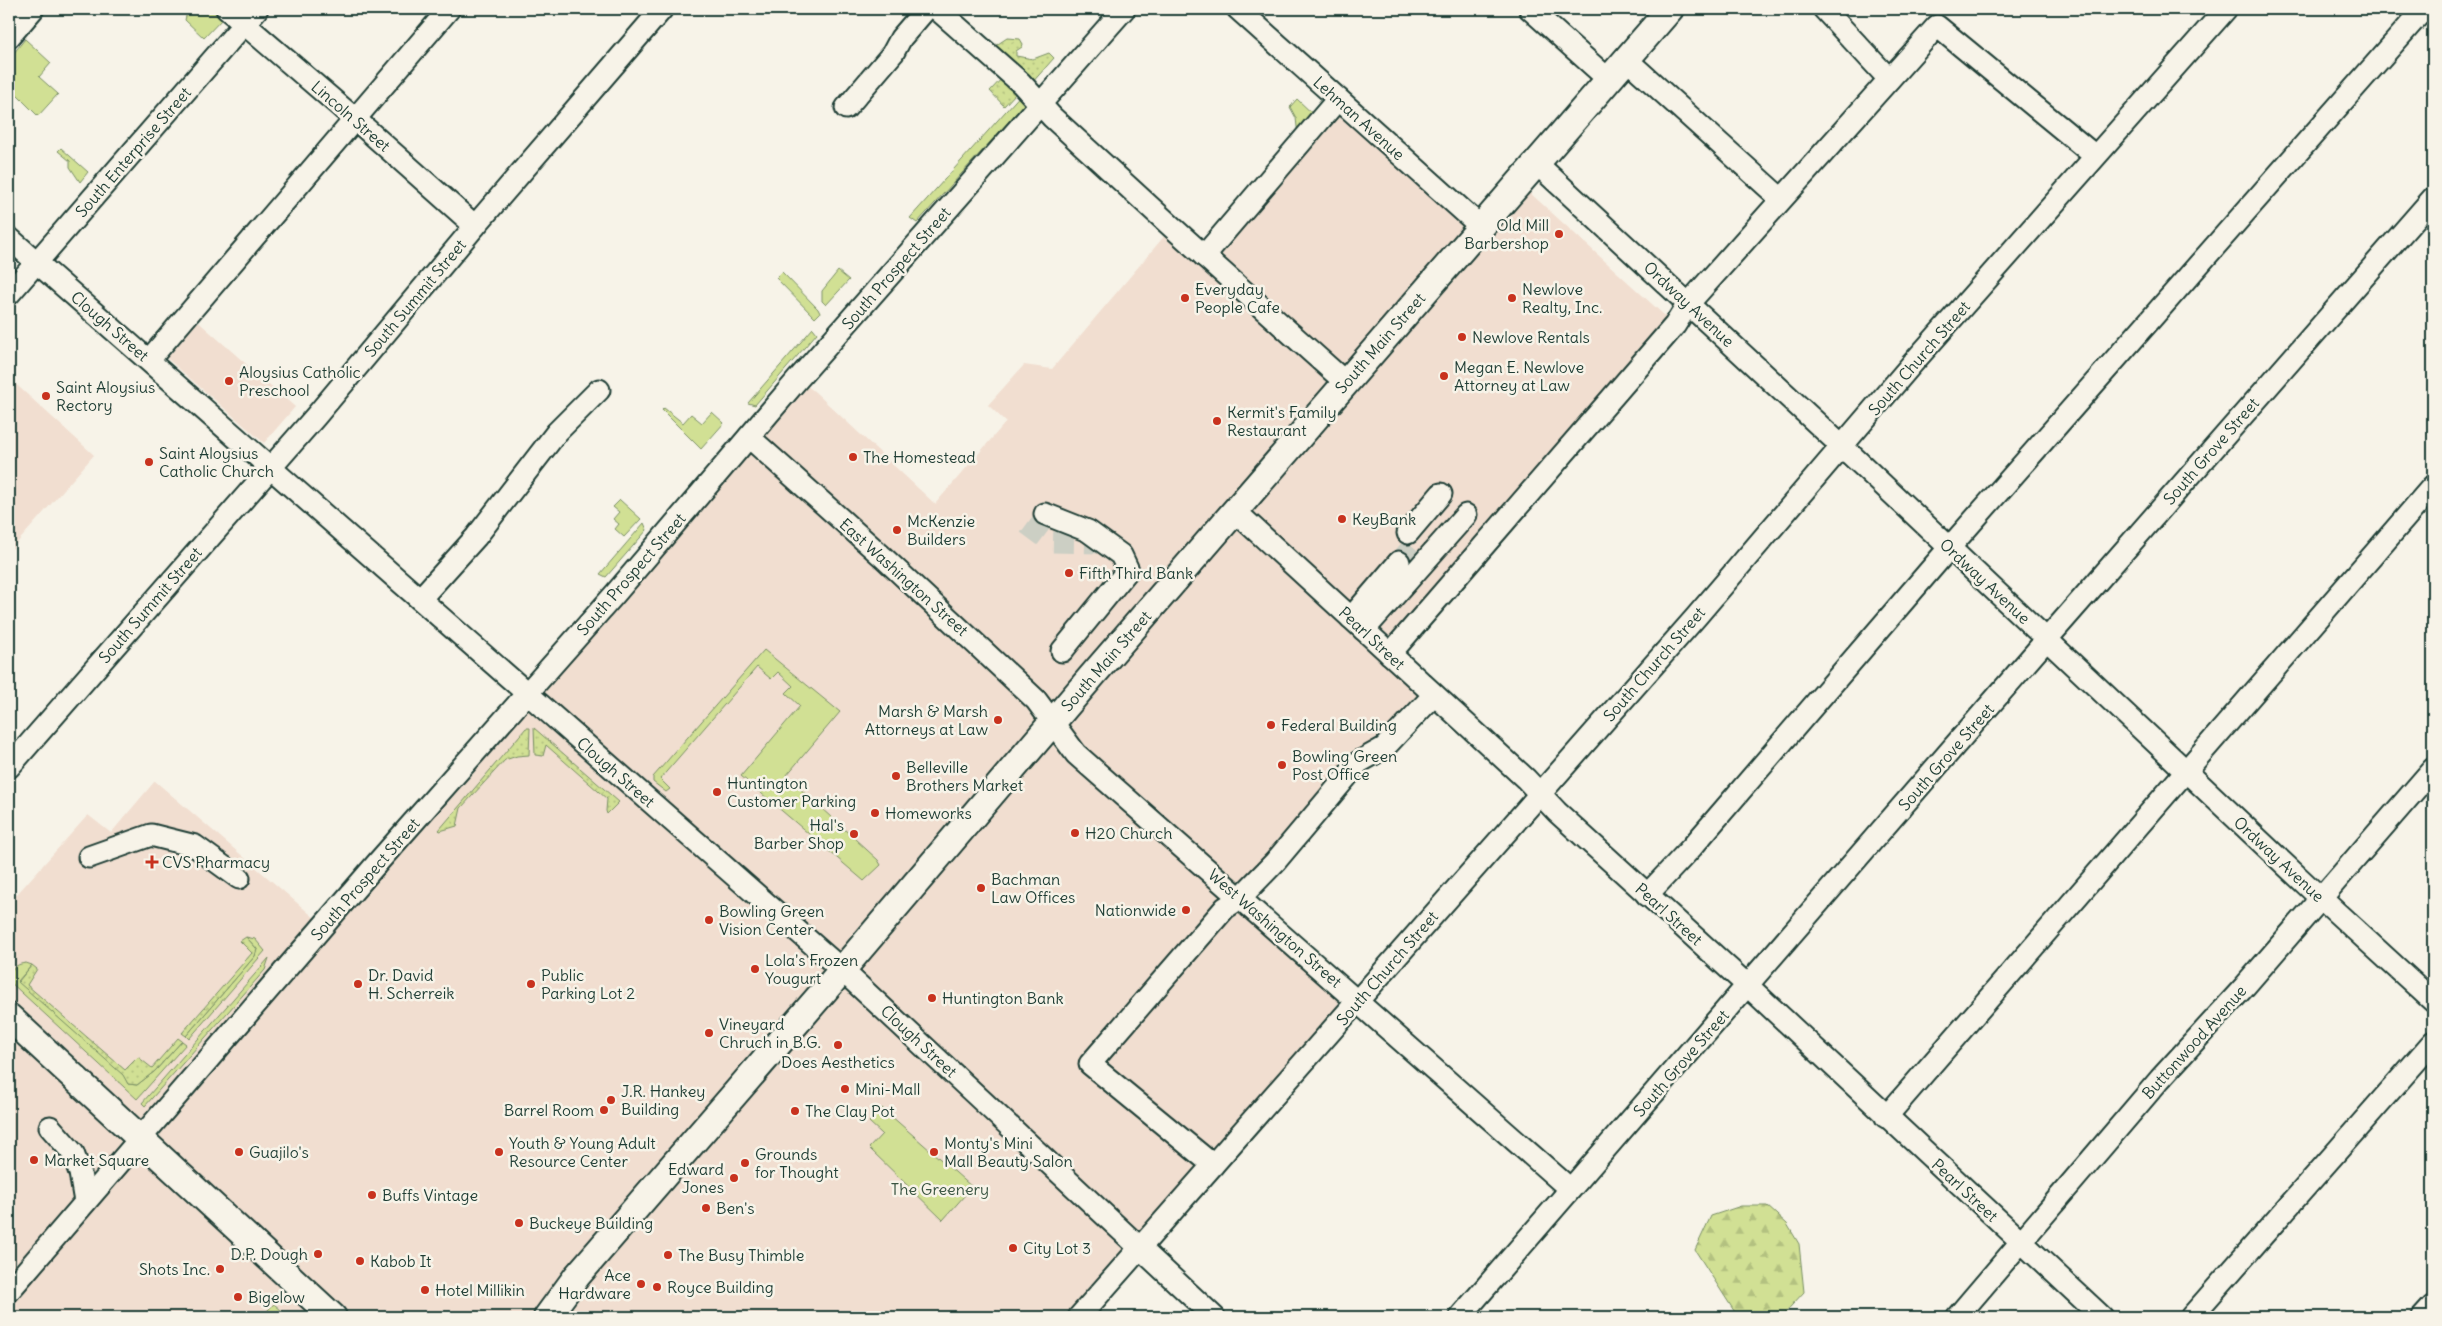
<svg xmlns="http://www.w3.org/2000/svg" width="2442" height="1326" font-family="Delius,sans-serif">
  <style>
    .built { fill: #f1ded0 }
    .green { fill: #d1e094; stroke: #788e64 }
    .forest { fill: url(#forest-firs); stroke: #788e64 }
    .garden { fill: url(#garden-dots); stroke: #788e64 }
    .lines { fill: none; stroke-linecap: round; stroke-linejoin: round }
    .minor-tunnel { stroke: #cccfc4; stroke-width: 21; stroke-dasharray: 21 11; stroke-linecap: butt }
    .minor-casing { stroke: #1f3d34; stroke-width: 25 }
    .major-casing { stroke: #1f3d34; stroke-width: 30 }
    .minor { stroke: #f7f3e8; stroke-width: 21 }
    .major { stroke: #f7f3e8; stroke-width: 26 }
    .poi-dot { fill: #c8321e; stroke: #f7f3e8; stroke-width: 2 }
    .labels { text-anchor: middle; stroke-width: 5; stroke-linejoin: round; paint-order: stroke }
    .street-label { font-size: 16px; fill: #1f3d34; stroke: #f7f3e8 }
    .poi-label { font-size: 16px; fill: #1f3d34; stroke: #f7f3e8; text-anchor: start }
    .park-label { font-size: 16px; fill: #3a5542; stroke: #f7f3e8 }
  </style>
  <defs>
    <pattern id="forest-firs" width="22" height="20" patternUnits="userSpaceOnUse" patternTransform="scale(1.25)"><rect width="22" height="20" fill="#d1e094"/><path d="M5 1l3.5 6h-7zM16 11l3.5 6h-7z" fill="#b3c180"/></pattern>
    <pattern id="garden-dots" width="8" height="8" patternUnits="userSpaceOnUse" patternTransform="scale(1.25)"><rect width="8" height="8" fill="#d1e094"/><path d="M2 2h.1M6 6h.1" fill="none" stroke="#b3c180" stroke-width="1.8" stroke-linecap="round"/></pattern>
  </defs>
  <rect width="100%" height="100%" fill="#f7f3e8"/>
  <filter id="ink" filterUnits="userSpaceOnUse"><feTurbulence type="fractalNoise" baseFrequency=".02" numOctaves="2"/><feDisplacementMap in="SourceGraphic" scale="10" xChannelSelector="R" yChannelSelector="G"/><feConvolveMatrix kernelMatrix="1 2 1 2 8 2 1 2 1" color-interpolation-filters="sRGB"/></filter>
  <g filter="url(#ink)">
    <!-- built -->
    <g class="built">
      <polygon points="1338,99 1480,226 1518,182 1675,325 1390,654 1434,695 1240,898 1358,1002 1079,1317 9,1317 9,1291 21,1277 9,1266 9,903 88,815 111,833 155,781 324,926 798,379 815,392 935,504 1006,422 988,405 1024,365 1052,369 1172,227 1203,255"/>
      <polygon points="194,318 295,407 264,443 162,354"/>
      <polygon points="9,378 94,455 9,552"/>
    </g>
    <!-- green -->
    <g class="green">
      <polygon points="188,9 219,9 223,18 204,38 185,20"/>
      <polygon points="25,39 51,63 39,77 58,94 38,116 9,87 9,59"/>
      <polygon points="1023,92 1027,101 917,223 910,218"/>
      <polygon points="1297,99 1316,117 1298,136 1296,118 1290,107"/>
      <polygon points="61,148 88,172 80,182 70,167 70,161 58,151"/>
      <polygon points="838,271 849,280 826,305 822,301 822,291"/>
      <polygon points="782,272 818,309 820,313 815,318 776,278"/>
      <polygon points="813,328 817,333 755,405 748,403"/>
      <polygon points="664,408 683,423 691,414 702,423 712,412 724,423 701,449 662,410"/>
      <polygon points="620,500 641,519 624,537 615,529 619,524 613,519 619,512 613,507"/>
      <polygon points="644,523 647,530 606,577 600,574"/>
      <polygon points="764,650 840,712 786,776 878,860 881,865 864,881 741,776 800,706 786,693 793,686 778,672 771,679 757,667 660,779 670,789 666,792 653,782 653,777"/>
      <polygon points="246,937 255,939 265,951 189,1039 186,1036 255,956 257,949"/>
      <polygon points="269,958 265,970 145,1106 142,1103"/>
      <path d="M26 963 32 965 18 981 124 1075 128 1084 137 1085 155 1071 182 1041 186 1044 137 1099 9 981C9 970 15 964 26 963Z"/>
      <polygon points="882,1108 972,1187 943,1220 869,1148 882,1134 869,1122"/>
      <polygon points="274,1304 289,1317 261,1317"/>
    </g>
    <!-- forest -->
    <polygon class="forest" points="1741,1206 1767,1206 1787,1224 1799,1244 1804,1292 1781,1317 1738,1317 1695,1250 1711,1216"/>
    <!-- garden -->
    <g class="garden">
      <polygon points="1007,38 1020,39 1023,44 1022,47 1016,51 1016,56 1033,59 1049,53 1054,58 1031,84 989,50"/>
      <polygon points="1004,76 1017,92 1004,106 990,91"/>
      <polygon points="526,728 530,728 529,755 517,756 505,760 461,808 457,826 440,831 439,830"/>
      <polygon points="534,728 619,802 607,814 606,811 607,799 546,745 543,756 535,755"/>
      <polygon points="246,937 257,949 255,956 186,1036 182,1033 252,953 240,941"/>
      <polygon points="32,965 37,969 27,985 125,1070 138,1057 152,1068 178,1038 182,1041 155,1071 137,1085 128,1084 123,1075 18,982"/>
    </g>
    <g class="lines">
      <!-- minor-tunnel -->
      <g class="minor-tunnel">
        <polyline points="1027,524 1051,542 1104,543"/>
        <polyline points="1399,562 1417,541"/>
      </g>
      <defs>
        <g id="minor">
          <polyline points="227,9 355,119 475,226"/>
          <polyline points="937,9 1021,83 1052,117 1172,227 1345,382"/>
          <polyline points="1238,9 1480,226"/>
          <polyline points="1530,9 1608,79"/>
          <polyline points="1824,9 1889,79"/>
          <polyline points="9,37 33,9"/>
          <polyline points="1626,59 1781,199"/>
          <polyline points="846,108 893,53 901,38 926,9"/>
          <polyline points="1535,162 1863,466 2313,891 2433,1001"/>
          <polyline points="9,238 842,970 1214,1317"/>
          <polyline points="1204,256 1338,99"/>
          <polyline points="9,294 257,9"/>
          <polyline points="149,360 449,9"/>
          <polyline points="749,437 884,558 1036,700 1076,754 1570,1189"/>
          <polyline points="1235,511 1526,779 1557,812 1748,986 2102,1317"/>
          <polyline points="1045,514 1088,531 1121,555 1128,570 1062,651"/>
          <polyline points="1408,533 1441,494"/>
          <polyline points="420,599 476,537 557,432 599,390"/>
          <polyline points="1351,618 1399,562"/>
          <polyline points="1364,630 1466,515"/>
          <polyline points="1390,654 1675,325 1688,304 1937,26 2095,156"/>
          <polyline points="9,767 316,416 475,226 662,9"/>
          <polyline points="89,857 151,835 195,846 239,878"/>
          <polyline points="1647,895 1692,847 1950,547 2424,9"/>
          <polyline points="1886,1117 2433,486"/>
          <polyline points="50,1127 73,1153 80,1173 85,1202"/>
          <polyline points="1213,1165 1090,1064 1225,908 1240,898 1275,862 1359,762 1384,748 1434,695"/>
          <polyline points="9,1291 379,861 615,594 798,379 1124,9"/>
          <polyline points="1079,1317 1696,617 1912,364 2226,9"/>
          <polyline points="1460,1317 2047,639 2433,198"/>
          <polyline points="1957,1317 2160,1079 2245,986 2433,769"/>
          <polyline points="2191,1317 2433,1042"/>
          <polyline points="2423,1317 2433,1306"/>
        </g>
        <g id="major">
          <polyline points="9,1017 333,1317"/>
          <polyline points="547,1317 577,1276 831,983 1091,677 1670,9"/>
        </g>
      </defs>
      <!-- minor casing -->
      <use href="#minor" class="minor-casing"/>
      <!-- major casing -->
      <use href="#major" class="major-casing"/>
      <!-- minor -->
      <use href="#minor" class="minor"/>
      <!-- major -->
      <use href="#major" class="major"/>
    </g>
  </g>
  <!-- markers -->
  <g class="poi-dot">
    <circle cx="1559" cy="234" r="5"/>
    <circle cx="1185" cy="298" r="5"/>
    <circle cx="1512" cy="298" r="5"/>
    <circle cx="1462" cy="337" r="5"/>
    <circle cx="1444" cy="376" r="5"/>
    <circle cx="229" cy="381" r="5"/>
    <circle cx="46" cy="396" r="5"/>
    <circle cx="1217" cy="421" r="5"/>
    <circle cx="853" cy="457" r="5"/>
    <circle cx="149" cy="462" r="5"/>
    <circle cx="1342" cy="519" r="5"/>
    <circle cx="897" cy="530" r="5"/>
    <circle cx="1069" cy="573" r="5"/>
    <circle cx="998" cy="720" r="5"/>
    <circle cx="1271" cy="725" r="5"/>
    <circle cx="1282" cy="765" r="5"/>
    <circle cx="896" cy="776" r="5"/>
    <circle cx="717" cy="792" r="5"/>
    <circle cx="875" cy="813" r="5"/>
    <circle cx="1075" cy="833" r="5"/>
    <circle cx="854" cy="834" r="5"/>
    <path d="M149.5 854.5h5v5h5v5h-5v5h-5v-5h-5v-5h5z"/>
    <circle cx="981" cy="888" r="5"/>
    <circle cx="1186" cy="910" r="5"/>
    <circle cx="709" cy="920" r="5"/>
    <circle cx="755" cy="969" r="5"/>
    <circle cx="358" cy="984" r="5"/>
    <circle cx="531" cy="984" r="5"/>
    <circle cx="932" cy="998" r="5"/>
    <circle cx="709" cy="1033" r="5"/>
    <circle cx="838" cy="1045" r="5"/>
    <circle cx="845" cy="1089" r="5"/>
    <circle cx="611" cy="1100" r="5"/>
    <circle cx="604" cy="1110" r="5"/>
    <circle cx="795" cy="1111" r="5"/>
    <circle cx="239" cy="1152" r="5"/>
    <circle cx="499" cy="1152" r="5"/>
    <circle cx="934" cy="1152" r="5"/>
    <circle cx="34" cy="1160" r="5"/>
    <circle cx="745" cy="1163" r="5"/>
    <circle cx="734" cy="1178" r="5"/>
    <circle cx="372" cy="1195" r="5"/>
    <circle cx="706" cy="1208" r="5"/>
    <circle cx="519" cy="1223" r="5"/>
    <circle cx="1013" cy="1248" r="5"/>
    <circle cx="318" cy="1254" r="5"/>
    <circle cx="668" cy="1255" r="5"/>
    <circle cx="360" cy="1261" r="5"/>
    <circle cx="220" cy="1269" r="5"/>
    <circle cx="641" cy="1284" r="5"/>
    <circle cx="657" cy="1287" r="5"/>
    <circle cx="425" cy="1290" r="5"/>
    <circle cx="238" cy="1297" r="5"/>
  </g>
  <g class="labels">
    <!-- street labels -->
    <g class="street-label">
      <text transform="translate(351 116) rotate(41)" y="6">Lincoln Street</text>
      <text transform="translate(1359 118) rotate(42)" y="6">Lehman Avenue</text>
      <text transform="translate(133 152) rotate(-49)" y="6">South Enterprise Street</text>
      <text transform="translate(896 268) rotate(-49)" y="6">South Prospect Street</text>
      <text transform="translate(415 298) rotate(-50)" y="6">South Summit Street</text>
      <text transform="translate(1689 304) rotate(43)" y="6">Ordway Avenue</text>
      <text transform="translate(110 326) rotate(41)" y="6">Clough Street</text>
      <text transform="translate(1380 343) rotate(-49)" y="6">South Main Street</text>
      <text transform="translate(1919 358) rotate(-49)" y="6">South Church Street</text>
      <text transform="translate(2211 451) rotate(-49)" y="6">South Grove Street</text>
      <text transform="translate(631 574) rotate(-49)" y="6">South Prospect Street</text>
      <text transform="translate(904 577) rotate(42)" y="6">East Washington Street</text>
      <text transform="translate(1985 581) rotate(43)" y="6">Ordway Avenue</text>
      <text transform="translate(150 605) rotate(-49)" y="6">South Summit Street</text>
      <text transform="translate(1372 638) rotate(43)" y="6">Pearl Street</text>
      <text transform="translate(1106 661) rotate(-49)" y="6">South Main Street</text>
      <text transform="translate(1654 664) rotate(-49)" y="6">South Church Street</text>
      <text transform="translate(1946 757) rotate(-49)" y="6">South Grove Street</text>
      <text transform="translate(616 772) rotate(41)" y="6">Clough Street</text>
      <text transform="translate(2279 859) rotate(43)" y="6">Ordway Avenue</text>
      <text transform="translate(365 879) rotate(-49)" y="6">South Prospect Street</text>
      <text transform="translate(1669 914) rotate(42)" y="6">Pearl Street</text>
      <text transform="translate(1275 928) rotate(41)" y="6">West Washington Street</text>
      <text transform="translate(1387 968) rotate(-49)" y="6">South Church Street</text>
      <text transform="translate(919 1041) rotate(43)" y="6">Clough Street</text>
      <text transform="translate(2194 1042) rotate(-48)" y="6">Buttonwood Avenue</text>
      <text transform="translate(1681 1063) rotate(-49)" y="6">South Grove Street</text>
      <text transform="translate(1965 1190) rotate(43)" y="6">Pearl Street</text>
    </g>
    <!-- poi labels -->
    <g class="poi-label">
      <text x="1549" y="231" text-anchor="end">Old Mill<tspan x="1549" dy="18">Barbershop</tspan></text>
      <text x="1195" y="295">Everyday<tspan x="1195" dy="18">People Cafe</tspan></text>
      <text x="1522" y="295">Newlove<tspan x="1522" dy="18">Realty, Inc.</tspan></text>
      <text x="1472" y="343">Newlove Rentals</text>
      <text x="1454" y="373">Megan E. Newlove<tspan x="1454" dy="18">Attorney at Law</tspan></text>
      <text x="239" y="378">Aloysius Catholic<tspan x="239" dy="18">Preschool</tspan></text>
      <text x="56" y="393">Saint Aloysius<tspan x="56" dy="18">Rectory</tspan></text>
      <text x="1227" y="418">Kermit's Family<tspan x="1227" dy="18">Restaurant</tspan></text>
      <text x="159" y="459">Saint Aloysius<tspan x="159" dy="18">Catholic Church</tspan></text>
      <text x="863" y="463">The Homestead</text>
      <text x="1352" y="525">KeyBank</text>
      <text x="907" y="527">McKenzie<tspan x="907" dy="18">Builders</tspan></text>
      <text x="1079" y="579">Fifth Third Bank</text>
      <text x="988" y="717" text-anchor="end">Marsh &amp; Marsh<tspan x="988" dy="18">Attorneys at Law</tspan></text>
      <text x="1281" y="731">Federal Building</text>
      <text x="1292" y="762">Bowling Green<tspan x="1292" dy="18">Post Office</tspan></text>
      <text x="906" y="773">Belleville<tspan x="906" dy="18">Brothers Market</tspan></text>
      <text x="727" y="789">Huntington<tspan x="727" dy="18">Customer Parking</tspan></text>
      <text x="885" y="819">Homeworks</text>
      <text x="844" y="831" text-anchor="end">Hal's<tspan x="844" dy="18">Barber Shop</tspan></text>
      <text x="1085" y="839">H20 Church</text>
      <text x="162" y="868">CVS Pharmacy</text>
      <text x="991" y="885">Bachman<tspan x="991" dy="18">Law Offices</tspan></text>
      <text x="1176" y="916" text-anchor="end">Nationwide</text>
      <text x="719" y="917">Bowling Green<tspan x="719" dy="18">Vision Center</tspan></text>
      <text x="765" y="966">Lola's Frozen<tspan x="765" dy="18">Yougurt</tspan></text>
      <text x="368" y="981">Dr. David<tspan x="368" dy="18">H. Scherreik</tspan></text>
      <text x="541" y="981">Public<tspan x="541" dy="18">Parking Lot 2</tspan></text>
      <text x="942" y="1004">Huntington Bank</text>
      <text x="719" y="1030">Vineyard<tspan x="719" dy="18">Chruch in B.G.</tspan></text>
      <text x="838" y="1068" text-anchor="middle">Does Aesthetics</text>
      <text x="855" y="1095">Mini-Mall</text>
      <text x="621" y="1097">J.R. Hankey<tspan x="621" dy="18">Building</tspan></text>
      <text x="594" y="1116" text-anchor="end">Barrel Room</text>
      <text x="805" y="1117">The Clay Pot</text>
      <text x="509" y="1149">Youth &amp; Young Adult<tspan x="509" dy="18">Resource Center</tspan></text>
      <text x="944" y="1149">Monty's Mini<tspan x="944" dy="18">Mall Beauty Salon</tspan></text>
      <text x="249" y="1158">Guajilo's</text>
      <text x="755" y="1160">Grounds<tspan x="755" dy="18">for Thought</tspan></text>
      <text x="44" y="1166">Market Square</text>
      <text x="724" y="1175" text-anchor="end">Edward<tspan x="724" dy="18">Jones</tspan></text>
      <text x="382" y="1201">Buffs Vintage</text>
      <text x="716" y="1214">Ben's</text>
      <text x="529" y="1229">Buckeye Building</text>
      <text x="1023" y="1254">City Lot 3</text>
      <text x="308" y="1260" text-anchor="end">D.P. Dough</text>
      <text x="678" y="1261">The Busy Thimble</text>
      <text x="370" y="1267">Kabob It</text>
      <text x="210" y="1275" text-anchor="end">Shots Inc.</text>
      <text x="631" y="1281" text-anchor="end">Ace<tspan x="631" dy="18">Hardware</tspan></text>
      <text x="667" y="1293">Royce Building</text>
      <text x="435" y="1296">Hotel Millikin</text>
      <text x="248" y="1303">Bigelow</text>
    </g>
    <!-- park labels -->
    <g class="park-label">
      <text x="940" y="1195">The Greenery</text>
    </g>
  </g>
  <!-- margin -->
  <rect width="2442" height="1326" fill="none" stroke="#f7f3e8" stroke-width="30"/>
  <rect x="15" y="15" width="2412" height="1296" fill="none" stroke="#1f3d34" stroke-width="2" filter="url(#ink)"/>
</svg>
